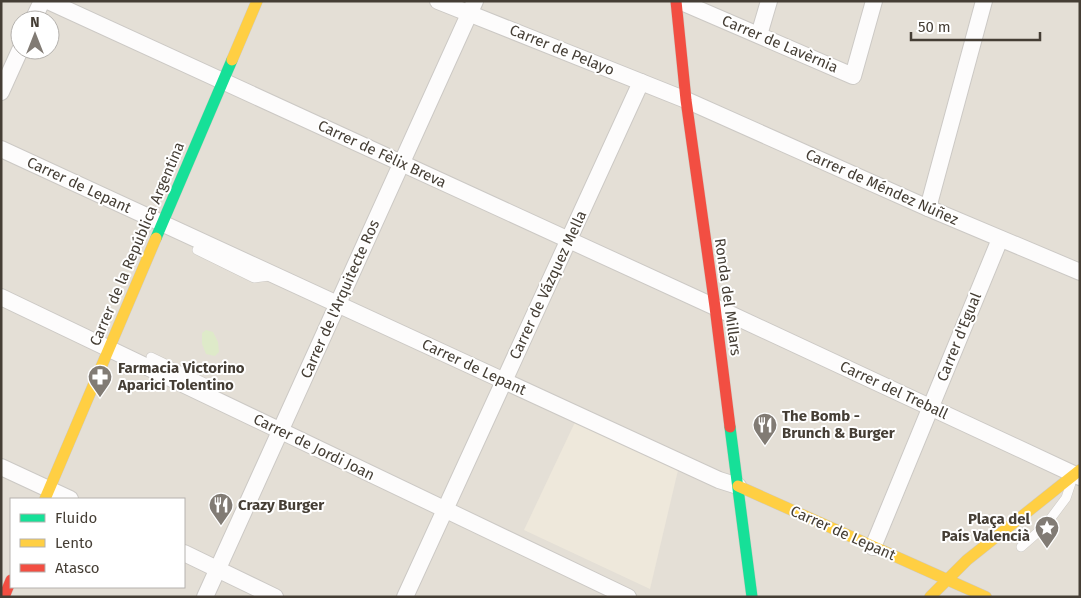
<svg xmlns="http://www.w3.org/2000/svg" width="1081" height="598" font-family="'Fira Sans',sans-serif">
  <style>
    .residential { fill: #e4dfd6; fill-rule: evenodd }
    .education { fill: #eee8db }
    .green { fill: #deeac9 }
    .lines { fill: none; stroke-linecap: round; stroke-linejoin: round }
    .lane-casing { stroke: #ccc9c5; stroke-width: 10 }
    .street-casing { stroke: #ccc9c5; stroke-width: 18 }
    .fast-casing { stroke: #cfcac0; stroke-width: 12 }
    .slow-casing { stroke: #cfcac0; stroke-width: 12 }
    .jam-casing { stroke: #cfcac0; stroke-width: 12 }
    .lane { stroke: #fdfcfc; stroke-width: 9 }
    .street { stroke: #fdfcfc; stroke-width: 16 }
    .fast { stroke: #16e098; stroke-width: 11 }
    .slow { stroke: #ffcf43; stroke-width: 11 }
    .jam { stroke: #f24e42; stroke-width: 11 }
    .labels { text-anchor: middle; stroke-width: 4; stroke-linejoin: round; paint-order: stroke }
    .street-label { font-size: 15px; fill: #453e35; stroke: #fff }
    .poi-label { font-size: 15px; font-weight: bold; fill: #453e35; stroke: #fff; text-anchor: start }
  </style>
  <rect width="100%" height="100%" fill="#f0ede9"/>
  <!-- residential -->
  <path class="residential" d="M1 1H1080V597H1ZM20 20H50V50H20ZM11 499H184V587H11Z"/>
  <!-- education -->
  <polygon class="education" points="577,418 679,466 650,589 524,530"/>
  <!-- green -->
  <polygon class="green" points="206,330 213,332 218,342 219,352 215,356 206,354 202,344 202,333"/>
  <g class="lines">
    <defs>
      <g id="lane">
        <polyline points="197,250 254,278 269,276"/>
        <polyline points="151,357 209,385 215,399"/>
        <polyline points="1021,547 1045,526 1066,498 1071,483"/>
      </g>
      <g id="street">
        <polyline points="48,1 715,307 1080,477"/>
        <polyline points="438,1 686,100 928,208 1080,272"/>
        <polyline points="679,1 853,76 874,1"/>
        <polyline points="33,20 42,1"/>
        <polyline points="759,35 769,1"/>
        <polyline points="1,92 20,50"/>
        <polyline points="1,149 719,480 738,486"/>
        <polyline points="928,208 984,1"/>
        <polyline points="1,297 628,597"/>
        <polyline points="1,467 70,499"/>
        <polyline points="873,547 1000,239"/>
        <polyline points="184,553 275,597"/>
        <polyline points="205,597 475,1"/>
        <polyline points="405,597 641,82"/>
      </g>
      <g id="fast">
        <polyline points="156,238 232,60"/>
        <polyline points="730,427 752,597"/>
      </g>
      <g id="slow">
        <polyline points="232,60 257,1"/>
        <polyline points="738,486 986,597"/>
        <polyline points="45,499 156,238"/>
        <polyline points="930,597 967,560 1080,470"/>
      </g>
      <g id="jam">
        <polyline points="676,1 686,100 715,307 730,427"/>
        <polyline points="4,597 11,580"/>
      </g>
    </defs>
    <!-- lane casing -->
    <use href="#lane" class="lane-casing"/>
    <!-- street casing -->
    <use href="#street" class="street-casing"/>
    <!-- fast casing -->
    <use href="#fast" class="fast-casing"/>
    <!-- slow casing -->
    <use href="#slow" class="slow-casing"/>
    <!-- jam casing -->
    <use href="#jam" class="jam-casing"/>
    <!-- lane -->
    <use href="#lane" class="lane"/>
    <!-- street -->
    <use href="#street" class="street"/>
    <!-- fast -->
    <use href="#fast" class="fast"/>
    <!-- slow -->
    <use href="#slow" class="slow"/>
    <!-- jam -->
    <use href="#jam" class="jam"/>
  </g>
  <!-- icons -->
  <defs>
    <symbol id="pharmacy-pin" viewBox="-11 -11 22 30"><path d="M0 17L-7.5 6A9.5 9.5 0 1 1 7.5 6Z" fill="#817b74" stroke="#fff"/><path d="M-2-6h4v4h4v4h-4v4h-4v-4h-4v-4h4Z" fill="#fff"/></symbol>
    <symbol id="restaurant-pin" viewBox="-11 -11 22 30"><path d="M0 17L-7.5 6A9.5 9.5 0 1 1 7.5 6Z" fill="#817b74" stroke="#fff"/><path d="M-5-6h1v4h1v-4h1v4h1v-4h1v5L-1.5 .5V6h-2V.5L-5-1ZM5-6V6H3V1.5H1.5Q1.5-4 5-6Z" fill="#fff"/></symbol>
    <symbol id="sight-pin" viewBox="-11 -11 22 30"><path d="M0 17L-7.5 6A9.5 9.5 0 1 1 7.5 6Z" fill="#817b74" stroke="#fff"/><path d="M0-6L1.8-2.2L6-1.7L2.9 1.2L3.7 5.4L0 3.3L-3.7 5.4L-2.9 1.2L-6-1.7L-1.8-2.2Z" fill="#fff"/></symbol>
  </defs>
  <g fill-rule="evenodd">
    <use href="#pharmacy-pin" x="86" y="363" width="28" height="38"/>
    <use href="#restaurant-pin" x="751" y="411" width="28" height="38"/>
    <use href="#restaurant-pin" x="207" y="491" width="28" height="38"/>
    <use href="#sight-pin" x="1033" y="514" width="28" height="38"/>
  </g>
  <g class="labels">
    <!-- street labels -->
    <g class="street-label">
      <text transform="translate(780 44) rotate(23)" y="5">Carrer de Lavèrnia</text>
      <text transform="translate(562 50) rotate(22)" y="5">Carrer de Pelayo</text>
      <text transform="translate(382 154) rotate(25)" y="5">Carrer de Fèlix Breva</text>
      <text transform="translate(79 185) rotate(25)" y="5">Carrer de Lepant</text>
      <text transform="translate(882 187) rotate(24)" y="5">Carrer de Méndez Núñez</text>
      <text transform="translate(137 244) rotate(-67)" y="5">Carrer de la República Argentina</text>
      <text transform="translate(548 285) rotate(-65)" y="5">Carrer de Vázquez Mella</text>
      <text transform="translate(728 297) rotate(82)" y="5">Ronda del Millars</text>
      <text transform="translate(340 299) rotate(-66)" y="5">Carrer de l'Arquitecte Ros</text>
      <text transform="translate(959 337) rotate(-68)" y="5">Carrer d'Egual</text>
      <text transform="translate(474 367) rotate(25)" y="5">Carrer de Lepant</text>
      <text transform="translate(894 390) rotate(25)" y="5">Carrer del Treball</text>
      <text transform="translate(314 447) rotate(26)" y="5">Carrer de Jordi Joan</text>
      <text transform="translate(843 533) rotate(24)" y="5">Carrer de Lepant</text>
    </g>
    <!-- poi labels -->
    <g class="poi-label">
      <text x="118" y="373">Farmacia Victorino<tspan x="118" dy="17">Aparici Tolentino</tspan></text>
      <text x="782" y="421">The Bomb -<tspan x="782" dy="17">Brunch &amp; Burger</tspan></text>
      <text x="238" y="510">Crazy Burger</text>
      <text x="1030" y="524" text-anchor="end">Plaça del<tspan x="1030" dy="17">País Valencià</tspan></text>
    </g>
  </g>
  <!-- border -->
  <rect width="1081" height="598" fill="none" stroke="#453e35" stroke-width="5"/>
  <!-- legend -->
  <rect x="10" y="498" width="175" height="90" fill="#ffffff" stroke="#b5b2ae"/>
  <rect x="20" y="514" width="25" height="8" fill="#16e098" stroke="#b5b2ae"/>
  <text x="55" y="523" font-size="15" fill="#453e35">Fluido</text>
  <rect x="20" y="539" width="25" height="8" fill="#ffcf43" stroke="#b5b2ae"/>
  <text x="55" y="548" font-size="15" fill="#453e35">Lento</text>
  <rect x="20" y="564" width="25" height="8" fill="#f24e42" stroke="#b5b2ae"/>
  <text x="55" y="573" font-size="15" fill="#453e35">Atasco</text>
  <!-- north arrow -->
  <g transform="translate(35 35)"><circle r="24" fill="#ffffff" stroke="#b5b2ae"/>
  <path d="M0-4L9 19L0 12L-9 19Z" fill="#817b74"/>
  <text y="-8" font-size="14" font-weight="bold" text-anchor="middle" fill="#453e35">N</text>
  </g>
  <!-- scale -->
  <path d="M911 32v8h129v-8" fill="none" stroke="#453e35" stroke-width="2.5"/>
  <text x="918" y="32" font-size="15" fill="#453e35" stroke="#ffffff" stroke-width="4" paint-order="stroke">50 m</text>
</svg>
